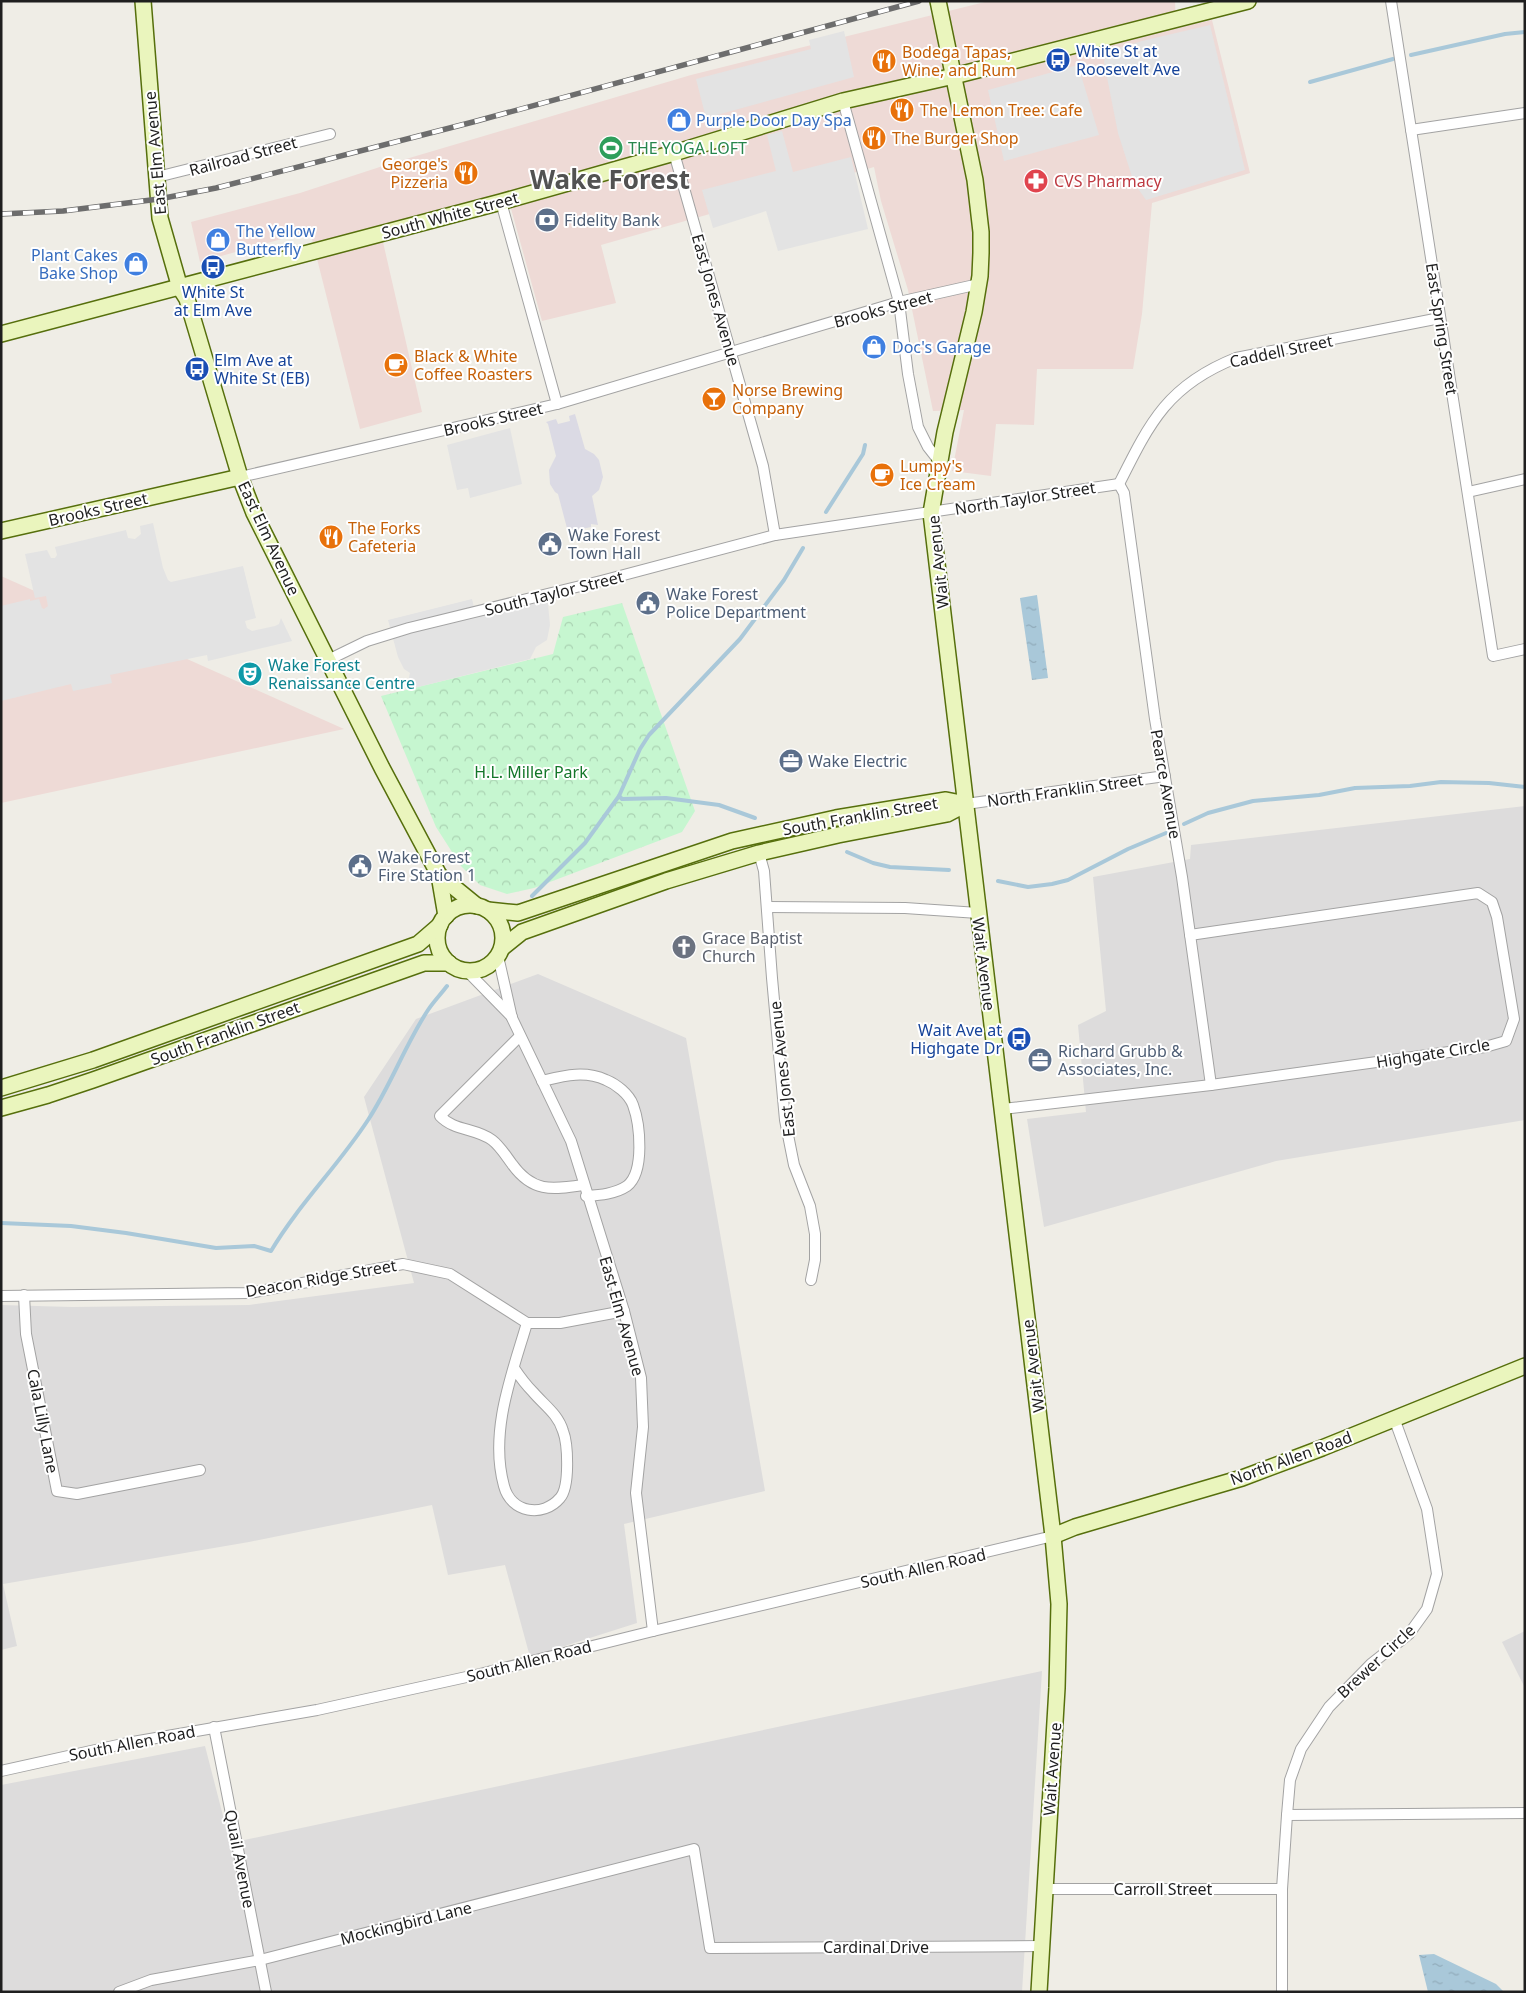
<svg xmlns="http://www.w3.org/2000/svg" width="1526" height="1993" font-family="'Noto Sans',sans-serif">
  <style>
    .residential { fill: #dddcdc }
    .commercial { fill: #eedad6 }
    .park { fill: url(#park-crowns) }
    .parking { fill: #e3e3e3 }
    .plaza { fill: #dbdae4 }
    .water { fill: url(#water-ripples) }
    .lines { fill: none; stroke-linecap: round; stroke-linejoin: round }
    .stream { stroke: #a9c8d9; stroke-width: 4 }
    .street-casing { stroke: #a3a3a3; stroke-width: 12 }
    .secondary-casing { stroke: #566f0c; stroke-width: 18 }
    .street { stroke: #fff; stroke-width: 10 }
    .secondary { stroke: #eaf5bd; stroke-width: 15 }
    .rail-casing { stroke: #6d6d6d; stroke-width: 5.5 }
    .rail { stroke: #fff; stroke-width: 4; stroke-dasharray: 11; stroke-linecap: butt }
    .labels { text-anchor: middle; stroke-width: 4; stroke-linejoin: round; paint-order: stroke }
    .transit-label { font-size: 16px; fill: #164399; stroke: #fff; text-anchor: start }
    .food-label { font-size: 16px; fill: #c56008; stroke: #fff; text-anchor: start }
    .shop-label { font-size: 16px; fill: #366cbe; stroke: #fff; text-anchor: start }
    .leisure-label { font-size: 16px; fill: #27864d; stroke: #fff; text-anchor: start }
    .street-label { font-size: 16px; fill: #1f1f1f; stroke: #fff }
    .health-label { font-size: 16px; fill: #be3a42; stroke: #fff; text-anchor: start }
    .service-label { font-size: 16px; fill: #4e5e75; stroke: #fff; text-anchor: start }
    .culture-label { font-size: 16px; fill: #0d838f; stroke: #fff; text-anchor: start }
    .park-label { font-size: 16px; fill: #137629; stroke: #fff }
    .worship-label { font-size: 16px; fill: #5b616d; stroke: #fff; text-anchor: start }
    .town-label { font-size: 26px; font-weight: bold; fill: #525252; stroke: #fff }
  </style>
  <defs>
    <pattern id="park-crowns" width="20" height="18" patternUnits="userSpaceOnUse" patternTransform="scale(1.25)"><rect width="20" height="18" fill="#c6f6d0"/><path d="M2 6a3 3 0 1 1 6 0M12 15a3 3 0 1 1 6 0" fill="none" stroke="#aad2b2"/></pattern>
    <pattern id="water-ripples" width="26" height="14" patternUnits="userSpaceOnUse" patternTransform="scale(1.25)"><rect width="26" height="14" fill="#a9c8d9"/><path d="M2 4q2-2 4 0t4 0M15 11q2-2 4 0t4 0" fill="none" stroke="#91abba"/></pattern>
  </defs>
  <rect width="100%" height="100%" fill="#efede6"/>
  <!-- residential -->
  <g class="residential">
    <polygon points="1525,806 1525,1120 1276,1161 1044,1227 1027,1119 1086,1112 1078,1025 1106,1011 1093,877 1190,859 1191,845"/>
    <polygon points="538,974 686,1038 765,1491 624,1524 637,1623 530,1657 505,1565 448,1575 432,1505 249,1542 3,1584 17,1646 1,1650 1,1305 72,1307 249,1305 414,1283 364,1097 416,1019"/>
    <polygon points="1525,1631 1525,1688 1502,1642"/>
    <polygon points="1042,1671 1022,1992 1,1992 1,1785 205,1746 230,1843"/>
  </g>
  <!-- commercial -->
  <g class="commercial">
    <polygon points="989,1 1175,1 1176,28 1212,20 1250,173 1152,203 1142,314 1133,369 1037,369 1034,425 996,424 991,476 952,471 964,410 933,411 908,290 881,201 874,167 601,245 616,303 542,321 507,194 380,229 422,412 360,429 310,231 200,262 191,222 300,193 389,164 691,75"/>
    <polygon points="1,576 344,729 1,803"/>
  </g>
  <!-- park -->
  <polygon class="park" points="622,603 695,811 682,832 534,888 507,894 480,885 461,866 436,827 381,696 553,654 563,617"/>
  <!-- parking -->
  <g class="parking">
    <polygon points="1210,25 1245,170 1146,200 1134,183 1118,133 1104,62 1106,53 1112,50 1142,41"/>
    <polygon points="844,31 854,77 706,118 696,79 811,49 809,40"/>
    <polygon points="1078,65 1099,135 1004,161 988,90"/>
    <polygon points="782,131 793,172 851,157 868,229 778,251 766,211 713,228 702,190 776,171 767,135"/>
    <polygon points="510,428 522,484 470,498 468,488 457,490 447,445"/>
    <polygon points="153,523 163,568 168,580 171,582 243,566 256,618 245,621 247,628 252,631 275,626 279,624 281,618 292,641 208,661 207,655 110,675 112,683 73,691 71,684 1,701 1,606 30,599 30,601 39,599 42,608 44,609 48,606 46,596 35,598 25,554 47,550 51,558 55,558 57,555 55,547 126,530 128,538 135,539 141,534 140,526"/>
    <polygon points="547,594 550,625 547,640 536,647 530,659 406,690 410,673 404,669 398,657 388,620 472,599 475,611"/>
  </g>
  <!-- plaza -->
  <polygon class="plaza" points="575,414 585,449 594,454 599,460 603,477 599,490 592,496 598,525 591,524 591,527 568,532 558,494 555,492 550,484 549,470 556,456 548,424 546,422 556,419 558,424 570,421 569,416"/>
  <!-- water -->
  <g class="water">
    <polygon points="1037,595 1048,678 1032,680 1020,598"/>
    <polygon points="1434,1954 1496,1984 1504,1992 1428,1992 1419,1955"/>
  </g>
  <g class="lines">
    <!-- stream -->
    <g class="stream">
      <polyline points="1411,55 1505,34 1525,32"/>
      <polyline points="1310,82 1393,59"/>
      <polyline points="826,512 863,454 865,445"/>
      <polyline points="619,796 622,799 666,798 719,805 755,818"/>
      <polyline points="1184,824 1208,813 1253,801 1319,795 1355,788 1410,786 1441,782 1489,783 1525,787"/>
      <polyline points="847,852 873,863 890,867 949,870"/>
      <polyline points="998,881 1028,887 1052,884 1068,880 1128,849 1166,833"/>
      <polyline points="532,896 585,843 619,796 640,749 649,735 740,639 784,580 803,548"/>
      <path d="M1 1223 71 1226 126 1233 216 1248 254 1246 271 1251C299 1204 338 1166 368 1120 391 1085 405 1045 428 1010 434 1001 441 994 447 986"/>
    </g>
    <defs>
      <g id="street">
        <polyline points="1391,1 1493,656 1525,649"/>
        <polyline points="843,101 899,302 908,374 918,427 928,447 939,461"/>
        <polyline points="1411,130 1525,113"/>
        <polyline points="674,153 763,466 775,535"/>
        <polyline points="157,177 330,134"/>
        <polyline points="501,202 557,404"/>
        <polyline points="240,477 557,404 899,302 979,284"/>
        <polyline points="1119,484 1124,493 1155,719 1182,877 1211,1085"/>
        <path d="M1119 484C1150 422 1168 385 1236 358L1440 318"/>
        <polyline points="1468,492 1525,479"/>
        <polyline points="328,660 367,641 409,628 601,581 775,535 1119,484"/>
        <polyline points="966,804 1165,776"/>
        <polyline points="759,853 764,871 772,978 785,1120 794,1165 810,1206 815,1234 815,1260 811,1280"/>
        <polyline points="767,907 905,908 978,913"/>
        <polyline points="498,956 512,1018 571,1141 624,1311 641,1378 643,1427 636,1493 653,1631"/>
        <polyline points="467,971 512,1017"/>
        <path d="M520 1036 440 1116C454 1131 476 1128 492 1140 500 1146 506 1156 512 1164 532 1192 551 1190 583 1185"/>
        <path d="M542 1081C563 1076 584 1070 606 1080 616 1084 629 1094 633 1105 640 1124 645 1172 627 1186 615 1194 600 1195 586 1196"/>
        <polyline points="1003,1109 1211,1085 1485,1047 1506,1041 1514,1019 1497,917 1492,902 1478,893 1190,935"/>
        <polyline points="24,1295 26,1334 57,1491 77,1494 200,1470"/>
        <polyline points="1,1296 249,1293 403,1264 450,1274 527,1323 560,1323 624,1311"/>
        <path d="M514 1368C520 1377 526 1385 533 1392 544 1405 558 1414 563 1431 568 1444 570 1487 560 1498 543 1518 511 1513 504 1486 489 1432 512 1374 527 1323"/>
        <polyline points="214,1727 266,1992"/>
        <polyline points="1,1771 127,1743 317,1710 480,1674 653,1631 1053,1536"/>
        <polyline points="1287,1815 1525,1813"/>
        <polyline points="1044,1889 1282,1889"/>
        <polyline points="119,1992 151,1980 260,1960 694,1849 710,1948 1042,1946"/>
        <polyline points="1282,1992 1282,1889 1287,1815 1290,1780 1301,1749 1329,1707 1371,1664 1409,1634 1427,1609 1437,1574 1427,1509 1394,1418"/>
      </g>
      <g id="secondary">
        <polyline points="143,1 160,218 180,288 187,299 240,477 254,513 382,768 439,875 477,906"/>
        <polyline points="938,1 975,180 981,232 981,253 980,276 974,312 945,432 931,513 1053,1536 1059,1604 1057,1688 1039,1992"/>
        <polyline points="1,334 501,202 674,153 843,101 954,76 1248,1"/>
        <polyline points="1,531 240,477"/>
        <polyline points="439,875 446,916"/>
        <circle cx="470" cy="938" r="33"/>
        <polyline points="488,910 518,913 732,841 836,818 946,800 966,804"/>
        <polyline points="502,948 522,932 666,881 759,853 838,835 947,814 966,804"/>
        <polyline points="1,1088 93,1060 418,944 440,925"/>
        <polyline points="1,1108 48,1095 93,1080 424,963 449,963"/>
        <polyline points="1053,1536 1075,1527 1242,1478 1322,1448 1525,1366"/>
      </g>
    </defs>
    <!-- street casing -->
    <use href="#street" class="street-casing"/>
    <!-- secondary casing -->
    <use href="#secondary" class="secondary-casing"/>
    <!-- street -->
    <use href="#street" class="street"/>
    <!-- secondary -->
    <use href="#secondary" class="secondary"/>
    <defs>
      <polyline id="rail" points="1,214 63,211 159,199 216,188 473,122 919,1"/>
    </defs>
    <!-- rail casing -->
    <use href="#rail" class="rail-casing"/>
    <!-- rail -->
    <use href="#rail" class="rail"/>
  </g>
  <!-- icons -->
  <defs>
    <symbol id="bus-disc" viewBox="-11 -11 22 22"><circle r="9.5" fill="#1a4fb4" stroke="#fff"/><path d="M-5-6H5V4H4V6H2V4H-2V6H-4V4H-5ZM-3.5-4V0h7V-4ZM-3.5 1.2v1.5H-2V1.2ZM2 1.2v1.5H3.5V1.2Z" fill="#fff"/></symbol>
    <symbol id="restaurant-disc" viewBox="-11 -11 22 22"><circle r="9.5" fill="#e8710a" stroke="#fff"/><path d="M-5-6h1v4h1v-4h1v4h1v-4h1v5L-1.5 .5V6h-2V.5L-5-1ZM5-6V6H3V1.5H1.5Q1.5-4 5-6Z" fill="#fff"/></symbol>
    <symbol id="shop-disc" viewBox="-11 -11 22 22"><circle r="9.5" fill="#3f7fe0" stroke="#fff"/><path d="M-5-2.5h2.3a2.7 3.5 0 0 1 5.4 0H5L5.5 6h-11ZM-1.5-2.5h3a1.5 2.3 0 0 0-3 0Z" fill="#fff"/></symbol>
    <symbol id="stadium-disc" viewBox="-11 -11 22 22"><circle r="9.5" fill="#2e9e5b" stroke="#fff"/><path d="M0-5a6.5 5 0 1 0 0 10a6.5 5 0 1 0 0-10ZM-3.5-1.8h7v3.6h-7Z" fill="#fff"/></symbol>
    <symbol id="pharmacy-disc" viewBox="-11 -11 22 22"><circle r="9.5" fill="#e0444e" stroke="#fff"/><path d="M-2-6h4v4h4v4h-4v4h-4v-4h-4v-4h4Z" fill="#fff"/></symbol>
    <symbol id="bank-disc" viewBox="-11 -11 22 22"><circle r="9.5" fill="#5c6f8a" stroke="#fff"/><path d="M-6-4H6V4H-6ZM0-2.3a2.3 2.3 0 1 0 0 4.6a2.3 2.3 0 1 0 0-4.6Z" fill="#fff"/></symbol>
    <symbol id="cafe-disc" viewBox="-11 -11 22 22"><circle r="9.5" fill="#e8710a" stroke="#fff"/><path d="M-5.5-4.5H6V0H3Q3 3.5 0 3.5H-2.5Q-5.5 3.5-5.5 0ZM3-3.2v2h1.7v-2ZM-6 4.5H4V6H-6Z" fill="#fff"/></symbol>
    <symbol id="bar-disc" viewBox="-11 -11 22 22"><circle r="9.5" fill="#e8710a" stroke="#fff"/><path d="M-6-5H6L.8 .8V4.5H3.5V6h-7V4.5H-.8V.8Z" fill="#fff"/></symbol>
    <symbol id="civic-disc" viewBox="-11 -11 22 22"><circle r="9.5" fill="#5c6f8a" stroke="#fff"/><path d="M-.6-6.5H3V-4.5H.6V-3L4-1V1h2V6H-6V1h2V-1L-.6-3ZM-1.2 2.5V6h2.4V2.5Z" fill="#fff"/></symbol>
    <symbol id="theatre-disc" viewBox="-11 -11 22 22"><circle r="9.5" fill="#0f9aa8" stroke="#fff"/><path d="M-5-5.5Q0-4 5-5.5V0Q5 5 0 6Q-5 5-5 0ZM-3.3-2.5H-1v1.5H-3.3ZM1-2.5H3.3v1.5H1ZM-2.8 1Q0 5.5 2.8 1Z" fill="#fff"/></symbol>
    <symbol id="office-disc" viewBox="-11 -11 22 22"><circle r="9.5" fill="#5c6f8a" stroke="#fff"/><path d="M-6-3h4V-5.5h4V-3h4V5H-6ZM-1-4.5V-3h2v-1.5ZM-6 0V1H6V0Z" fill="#fff"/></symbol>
    <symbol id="church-disc" viewBox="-11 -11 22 22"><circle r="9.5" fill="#6b7280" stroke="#fff"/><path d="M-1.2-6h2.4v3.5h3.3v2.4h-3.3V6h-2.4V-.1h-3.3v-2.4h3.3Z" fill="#fff"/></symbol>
  </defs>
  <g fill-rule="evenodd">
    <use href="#bus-disc" x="1044" y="46" width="28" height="28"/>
    <use href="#restaurant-disc" x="870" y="47" width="28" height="28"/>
    <use href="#restaurant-disc" x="888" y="96" width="28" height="28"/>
    <use href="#shop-disc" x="665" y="106" width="28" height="28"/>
    <use href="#restaurant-disc" x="860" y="124" width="28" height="28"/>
    <use href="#stadium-disc" x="597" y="134" width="28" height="28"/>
    <use href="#restaurant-disc" x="452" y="159" width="28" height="28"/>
    <use href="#pharmacy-disc" x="1022" y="167" width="28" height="28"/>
    <use href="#bank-disc" x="533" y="206" width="28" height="28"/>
    <use href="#shop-disc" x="204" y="226" width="28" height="28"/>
    <use href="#shop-disc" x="122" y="250" width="28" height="28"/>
    <use href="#bus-disc" x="199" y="253" width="28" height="28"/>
    <use href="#shop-disc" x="860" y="333" width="28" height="28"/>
    <use href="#cafe-disc" x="382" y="351" width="28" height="28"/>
    <use href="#bus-disc" x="183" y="355" width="28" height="28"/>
    <use href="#bar-disc" x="700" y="385" width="28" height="28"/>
    <use href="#cafe-disc" x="868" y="461" width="28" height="28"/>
    <use href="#restaurant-disc" x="317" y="523" width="28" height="28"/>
    <use href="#civic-disc" x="536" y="530" width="28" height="28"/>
    <use href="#civic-disc" x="634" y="589" width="28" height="28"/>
    <use href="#theatre-disc" x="236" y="660" width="28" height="28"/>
    <use href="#office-disc" x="777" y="747" width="28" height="28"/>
    <use href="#civic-disc" x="346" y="852" width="28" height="28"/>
    <use href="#church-disc" x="670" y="933" width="28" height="28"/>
    <use href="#bus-disc" x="1005" y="1025" width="28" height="28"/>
    <use href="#office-disc" x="1026" y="1046" width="28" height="28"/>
  </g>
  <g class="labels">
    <!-- transit labels -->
    <g class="transit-label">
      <text x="1076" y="57">White St at<tspan x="1076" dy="18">Roosevelt Ave</tspan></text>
      <text x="213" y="298" text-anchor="middle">White St<tspan x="213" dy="18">at Elm Ave</tspan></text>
      <text x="214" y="366">Elm Ave at<tspan x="214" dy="18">White St (EB)</tspan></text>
      <text x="1002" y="1036" text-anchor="end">Wait Ave at<tspan x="1002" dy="18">Highgate Dr</tspan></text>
    </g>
    <!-- food labels -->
    <g class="food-label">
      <text x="902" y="58">Bodega Tapas,<tspan x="902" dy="18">Wine, and Rum</tspan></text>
      <text x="920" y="116">The Lemon Tree: Cafe</text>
      <text x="892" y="144">The Burger Shop</text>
      <text x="448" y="170" text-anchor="end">George's<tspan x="448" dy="18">Pizzeria</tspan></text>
      <text x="414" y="362">Black &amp; White<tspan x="414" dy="18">Coffee Roasters</tspan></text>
      <text x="732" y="396">Norse Brewing<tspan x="732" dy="18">Company</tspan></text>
      <text x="900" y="472">Lumpy's<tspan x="900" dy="18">Ice Cream</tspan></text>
      <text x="348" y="534">The Forks<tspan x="348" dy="18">Cafeteria</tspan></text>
    </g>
    <!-- shop labels -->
    <g class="shop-label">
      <text x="696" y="126">Purple Door Day Spa</text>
      <text x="236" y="237">The Yellow<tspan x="236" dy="18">Butterfly</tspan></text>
      <text x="118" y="261" text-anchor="end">Plant Cakes<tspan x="118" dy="18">Bake Shop</tspan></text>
      <text x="892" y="353">Doc's Garage</text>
    </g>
    <!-- leisure labels -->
    <g class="leisure-label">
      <text x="628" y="154">THE YOGA LOFT</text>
    </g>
    <!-- street labels -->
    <g class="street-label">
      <text transform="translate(155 153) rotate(-95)" y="6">East Elm Avenue</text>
      <text transform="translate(243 156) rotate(-15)" y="6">Railroad Street</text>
      <text transform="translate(450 215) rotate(-15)" y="6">South White Street</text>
      <text transform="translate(716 300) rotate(74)" y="6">East Jones Avenue</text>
      <text transform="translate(883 309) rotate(-15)" y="6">Brooks Street</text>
      <text transform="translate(1442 329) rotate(81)" y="6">East Spring Street</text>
      <text transform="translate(1281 351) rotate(-12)" y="6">Caddell Street</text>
      <text transform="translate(493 419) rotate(-13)" y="6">Brooks Street</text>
      <text transform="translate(1025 498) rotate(-9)" y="6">North Taylor Street</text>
      <text transform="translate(98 509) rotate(-13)" y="6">Brooks Street</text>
      <text transform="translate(269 538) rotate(65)" y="6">East Elm Avenue</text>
      <text transform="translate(938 562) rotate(-96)" y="6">Wait Avenue</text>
      <text transform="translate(554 593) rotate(-14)" y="6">South Taylor Street</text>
      <text transform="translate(1166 784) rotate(80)" y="6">Pearce Avenue</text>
      <text transform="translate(1065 790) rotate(-8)" y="6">North Franklin Street</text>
      <text transform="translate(860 816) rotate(-10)" y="6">South Franklin Street</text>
      <text transform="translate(984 964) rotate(83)" y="6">Wait Avenue</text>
      <text transform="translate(225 1033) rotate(-20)" y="6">South Franklin Street</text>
      <text transform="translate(1433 1053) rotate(-9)" y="6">Highgate Circle</text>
      <text transform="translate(782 1069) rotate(-96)" y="6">East Jones Avenue</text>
      <text transform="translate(321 1278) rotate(-10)" y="6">Deacon Ridge Street</text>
      <text transform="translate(622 1316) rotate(74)" y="6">East Elm Avenue</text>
      <text transform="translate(1033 1366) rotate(-97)" y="6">Wait Avenue</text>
      <text transform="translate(43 1421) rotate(79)" y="6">Cala Lilly Lane</text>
      <text transform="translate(1291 1458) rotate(-20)" y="6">North Allen Road</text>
      <text transform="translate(923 1568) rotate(-13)" y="6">South Allen Road</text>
      <text transform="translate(529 1661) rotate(-14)" y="6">South Allen Road</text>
      <text transform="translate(1376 1661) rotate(-43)" y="6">Brewer Circle</text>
      <text transform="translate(132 1743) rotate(-11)" y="6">South Allen Road</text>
      <text transform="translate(1052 1769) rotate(-86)" y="6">Wait Avenue</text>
      <text transform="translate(240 1859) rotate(79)" y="6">Quail Avenue</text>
      <text x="1163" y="1895">Carroll Street</text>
      <text transform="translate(406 1923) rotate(-14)" y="6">Mockingbird Lane</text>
      <text x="876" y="1953">Cardinal Drive</text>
    </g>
    <!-- health labels -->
    <g class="health-label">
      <text x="1054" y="187">CVS Pharmacy</text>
    </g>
    <!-- service labels -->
    <g class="service-label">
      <text x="564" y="226">Fidelity Bank</text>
      <text x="568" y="541">Wake Forest<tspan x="568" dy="18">Town Hall</tspan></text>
      <text x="666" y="600">Wake Forest<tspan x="666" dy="18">Police Department</tspan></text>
      <text x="808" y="767">Wake Electric</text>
      <text x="378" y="863">Wake Forest<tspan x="378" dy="18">Fire Station 1</tspan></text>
      <text x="1058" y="1057">Richard Grubb &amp;<tspan x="1058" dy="18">Associates, Inc.</tspan></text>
    </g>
    <!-- culture labels -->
    <g class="culture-label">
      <text x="268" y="671">Wake Forest<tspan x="268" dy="18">Renaissance Centre</tspan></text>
    </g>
    <!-- park labels -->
    <g class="park-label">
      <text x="531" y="778">H.L. Miller Park</text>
    </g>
    <!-- worship labels -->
    <g class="worship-label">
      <text x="702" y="944">Grace Baptist<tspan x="702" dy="18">Church</tspan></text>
    </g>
    <!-- town labels -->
    <g class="town-label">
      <text x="610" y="189">Wake Forest</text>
    </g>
  </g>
  <!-- border -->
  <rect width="1526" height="1993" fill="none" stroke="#1f1f1f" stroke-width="5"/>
</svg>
